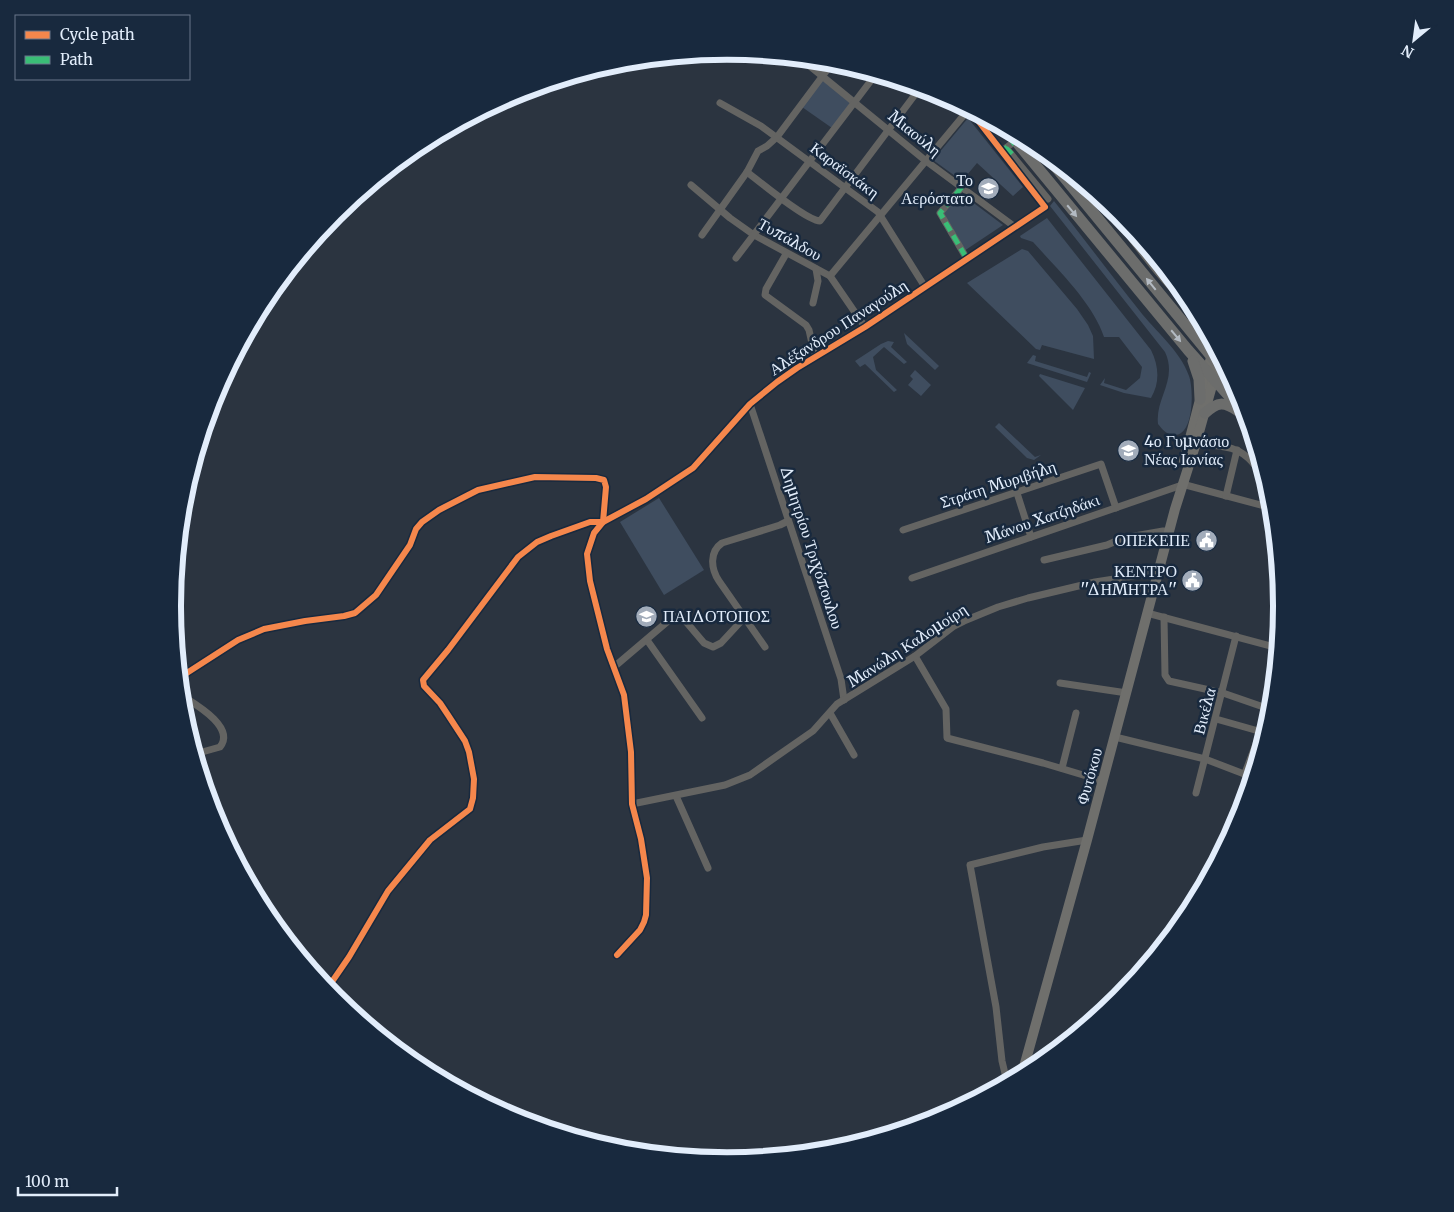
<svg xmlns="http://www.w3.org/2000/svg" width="1454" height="1212" font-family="Merriweather,serif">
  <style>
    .green { fill: #3f4d5f }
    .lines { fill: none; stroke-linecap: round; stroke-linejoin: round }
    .street { stroke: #646462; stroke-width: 7 }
    .secondary { stroke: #6f6f6c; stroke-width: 10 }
    .primary { stroke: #6c6d6c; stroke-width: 11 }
    .street-bridge { stroke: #646462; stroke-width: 7 }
    .quiet { stroke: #3abd76; stroke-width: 5; stroke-dasharray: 10 5; stroke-linecap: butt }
    .cycleway-casing { stroke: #18293e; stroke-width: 9 }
    .cycleway { stroke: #f5874c; stroke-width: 6 }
    .oneway { fill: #b3bac2 }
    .labels { text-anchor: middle; stroke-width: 5; stroke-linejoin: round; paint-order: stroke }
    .street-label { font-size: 16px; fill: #e2edfb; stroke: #18293e }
    .poi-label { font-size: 16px; fill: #e2edfb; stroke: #18293e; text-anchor: end }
    .rim { fill: none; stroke: #e2edfb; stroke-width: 6 }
  </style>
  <rect width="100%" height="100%" fill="#2b3440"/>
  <!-- green -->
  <g class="green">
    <polygon points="822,80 851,102 832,128 802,107"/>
    <polygon points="968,118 1023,187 1013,196 977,163 962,181 933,160"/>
    <polygon points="959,192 1003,225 964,251 942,213"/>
    <path d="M1054 201C1083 237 1110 274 1139 310 1155 331 1180 350 1189 376 1194 389 1194 438 1173 435 1166 434 1162 429 1158 424 1155 398 1178 380 1165 352L1050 206Z"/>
    <path d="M1047 218 1151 350C1159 366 1160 383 1151 398L1124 393 1100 385 1105 378 1104 383 1126 390 1140 378 1142 367 1119 337H1104C1093 303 1057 269 1033 242L1021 238 1020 236Z"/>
    <polygon points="1022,249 1028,251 1077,309 1088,325 1093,336 1094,359 1042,345 1040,350 1036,349 967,283"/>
    <polygon points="904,333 939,366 935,370 907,344"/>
    <polygon points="888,341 894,342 891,347 907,362 904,364 884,347 873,357 876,370 897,390 894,392 865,364 860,367 855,361 881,344"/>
    <polygon points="1033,355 1036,356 1035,361 1087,377 1089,372 1091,373 1087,382 1027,363"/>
    <polygon points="915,370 931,385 921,396 908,385 913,379 910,376"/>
    <polygon points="1040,374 1085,388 1073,410 1039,376"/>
    <polygon points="999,423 1035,457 1041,455 1034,460 1027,458 995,427"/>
    <polygon points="659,498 704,570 664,595 620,522"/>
  </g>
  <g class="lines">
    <!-- street -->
    <g class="street">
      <polyline points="800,58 926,161 1015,227"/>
      <polyline points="720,103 761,126 878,212 925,287"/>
      <polyline points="1006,148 1048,199"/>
      <path d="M747 172C760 182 807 221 820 221L920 88"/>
      <polyline points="691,185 730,218 754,235 830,276 865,327"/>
      <polyline points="962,187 940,213 967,259"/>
      <path d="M1104 202C1119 221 1173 299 1192 304"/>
      <polyline points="702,235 747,172 758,151 767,146 777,137 833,62"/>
      <polyline points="786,254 766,289 765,295 806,325 809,330 815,357"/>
      <polyline points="736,258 876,74"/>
      <polyline points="830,276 969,109"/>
      <polyline points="813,303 818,281 816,269"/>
      <polyline points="750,404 841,679 844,700"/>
      <path d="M1196 443C1206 445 1215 445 1225 447 1245 450 1254 463 1265 479"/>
      <polyline points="1182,484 1272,508"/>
      <polyline points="1017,493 1031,537"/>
      <polyline points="1226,496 1237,450"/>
      <polyline points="903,530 1101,464 1116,508"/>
      <polyline points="1044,560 1107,545 1123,538 1163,531 1169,531"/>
      <polyline points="912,578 1182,485"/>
      <polyline points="1147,613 1278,648"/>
      <polyline points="1164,617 1165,675 1169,681 1223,693 1272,710"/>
      <polyline points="647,640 702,718"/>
      <path d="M765 647 719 581C711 569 709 552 722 543L780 525 788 521"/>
      <polyline points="915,656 946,709 947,738 1043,763 1103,781"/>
      <polyline points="614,667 674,616 682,617 704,643 713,647 721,643 745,617"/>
      <polyline points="179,678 238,640 264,629 305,621 344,616 355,613 376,595 410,545 416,529 422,522 439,510 478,490 535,477 596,478 604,480 606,487 603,522 590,522 551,536 537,542 518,557 448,650 423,680 424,686 440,703 448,715 465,741 469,752 474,779 473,798 470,809 430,840 388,891 349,957 327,989"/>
      <polyline points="1060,683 1127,693"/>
      <path d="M181 695C195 704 236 727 220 747L195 754"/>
      <polyline points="830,713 854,755"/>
      <polyline points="1216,719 1262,732"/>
      <polyline points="1115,737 1205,759 1252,777"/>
      <polyline points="1062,768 1076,713"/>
      <polyline points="1245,773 1272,702"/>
      <polyline points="1196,793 1236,636"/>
      <polyline points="676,796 708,868"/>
      <polyline points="632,804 725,785 750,775 813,731 837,704 915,656 954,626 964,621 998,607 1028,598 1095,582 1159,572"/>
      <polyline points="617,955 640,930 644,922 646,915 647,878 641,839 632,804 631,752 624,695 607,649 590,581 587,554 594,533 603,522 646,499 693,468 750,404 777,382 797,368 865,327 1045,207 969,109"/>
      <polyline points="1007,1082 1002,1061 996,1007 970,865 1043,847 1087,840"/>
    </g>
    <!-- secondary -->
    <g class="secondary">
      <polyline points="1184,461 1214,346"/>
      <polyline points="1022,1074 1087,840 1175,509 1196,443 1220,357"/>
    </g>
    <!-- primary -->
    <g class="primary">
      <polyline points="1005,128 1188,350 1246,415"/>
      <polyline points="1040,148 1211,356 1232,380"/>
      <polyline points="1188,325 1198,331 1206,332"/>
      <polyline points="1193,361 1199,379 1200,399"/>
      <path d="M1205 413C1218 402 1223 401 1238 411"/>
    </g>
    <!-- street-bridge -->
    <polyline class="street-bridge" points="1006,148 1020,137"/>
    <!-- quiet -->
    <g class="quiet">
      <polyline points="1012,154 1006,148 1020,137"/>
      <polyline points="962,187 940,213 967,259"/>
    </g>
    <defs>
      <g id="cycleway">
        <polyline points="179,678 238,640 264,629 305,621 344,616 355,613 376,595 410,545 416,529 422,522 439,510 478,490 535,477 596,478 604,480 606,487 603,522 590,522 551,536 537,542 518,557 448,650 423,680 424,686 440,703 448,715 465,741 469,752 474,779 473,798 470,809 430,840 388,891 349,957 327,989"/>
        <polyline points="617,955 640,930 644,922 646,915 647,878 641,839 632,804 631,752 624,695 607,649 590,581 587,554 594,533 603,522 646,499 693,468 750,404 777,382 797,368 865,327 1045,207 969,109"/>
      </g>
    </defs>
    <!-- cycleway casing -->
    <use href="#cycleway" class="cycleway-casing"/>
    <!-- cycleway -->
    <use href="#cycleway" class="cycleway"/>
  </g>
  <!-- one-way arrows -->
  <defs><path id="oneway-solid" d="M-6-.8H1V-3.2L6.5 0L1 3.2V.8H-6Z" transform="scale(1.25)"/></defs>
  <g class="oneway">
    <use href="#oneway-solid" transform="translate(1072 211) rotate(50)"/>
    <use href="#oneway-solid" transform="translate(1151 284) rotate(-129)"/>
    <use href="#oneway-solid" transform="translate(1176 336) rotate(50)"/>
  </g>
  <!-- icons -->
  <defs>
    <symbol id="school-disc" viewBox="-11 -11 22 22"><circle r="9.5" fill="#a2acba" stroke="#18293e"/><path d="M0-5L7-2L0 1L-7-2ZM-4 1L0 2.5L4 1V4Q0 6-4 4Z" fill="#fff"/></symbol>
    <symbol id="civic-disc" viewBox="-11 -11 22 22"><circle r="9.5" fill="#a2acba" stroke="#18293e"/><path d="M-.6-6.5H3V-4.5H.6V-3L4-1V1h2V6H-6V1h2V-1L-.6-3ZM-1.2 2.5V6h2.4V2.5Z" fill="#fff"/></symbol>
  </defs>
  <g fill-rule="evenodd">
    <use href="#school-disc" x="976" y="176" width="25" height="25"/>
    <use href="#school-disc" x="1116" y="438" width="25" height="25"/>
    <use href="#civic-disc" x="1194" y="528" width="25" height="25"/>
    <use href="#civic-disc" x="1180" y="568" width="25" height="25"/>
    <use href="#school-disc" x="634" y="604" width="25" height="25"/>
  </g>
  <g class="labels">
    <!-- street labels -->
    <g class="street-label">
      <text transform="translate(915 133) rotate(39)" y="6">Μιαούλη</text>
      <text transform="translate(845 170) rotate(37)" y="6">Καραϊσκάκη</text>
      <text transform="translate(790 239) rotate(29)" y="6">Τυπάλδου</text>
      <text transform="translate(838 327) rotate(-33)" y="6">Αλέξανδρου Παναγούλη</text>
      <text transform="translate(998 484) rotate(-18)" y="6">Στράτη Μυριβήλη</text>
      <text transform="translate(1042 518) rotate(-19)" y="6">Μάνου Χατζηδάκι</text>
      <text transform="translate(812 547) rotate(72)" y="6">Δημητρίου Τριχόπουλου</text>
      <text transform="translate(907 645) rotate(-33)" y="6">Μανώλη Καλομοίρη</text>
      <text transform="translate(1204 711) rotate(-75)" y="6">Βικέλα</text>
      <text transform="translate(1089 776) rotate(-75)" y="6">Φυτόκου</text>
    </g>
    <!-- poi labels -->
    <g class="poi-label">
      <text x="973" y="186">Το<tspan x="973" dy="18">Αερόστατο</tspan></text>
      <text x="1144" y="447" text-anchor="start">4ο Γυμνάσιο<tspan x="1144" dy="18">Νέας Ιωνίας</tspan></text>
      <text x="1190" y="546">ΟΠΕΚΕΠΕ</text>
      <text x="1177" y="577">ΚΕΝΤΡΟ<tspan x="1177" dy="18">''ΔΗΜΗΤΡΑ''</tspan></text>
      <text x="663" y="622" text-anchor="start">ΠΑΙΔΟΤΟΠΟΣ</text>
    </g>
  </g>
  <!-- crop -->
  <path d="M0 0H1454V1212H0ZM181 606a546 546 0 1 1 1092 0a546 546 0 1 1-1092 0Z" fill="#18293e" fill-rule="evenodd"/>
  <path class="rim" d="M181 606a546 546 0 1 1 1092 0a546 546 0 1 1-1092 0Z"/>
  <!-- legend -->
  <rect x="15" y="15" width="175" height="65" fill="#18293e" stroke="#69778a"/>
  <rect x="25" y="31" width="25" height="8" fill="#f5874c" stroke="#69778a"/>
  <text x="60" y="40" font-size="15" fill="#e2edfb">Cycle path</text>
  <rect x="25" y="56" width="25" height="8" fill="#3abd76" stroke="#69778a"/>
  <text x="60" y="65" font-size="15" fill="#e2edfb">Path</text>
  <!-- north arrow -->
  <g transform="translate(1414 40) rotate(209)" stroke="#18293e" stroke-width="4" paint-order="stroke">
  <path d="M0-4L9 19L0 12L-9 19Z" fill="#e2edfb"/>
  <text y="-8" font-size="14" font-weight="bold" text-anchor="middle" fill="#e2edfb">N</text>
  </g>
  <!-- scale -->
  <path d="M18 1187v8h99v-8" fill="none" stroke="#e2edfb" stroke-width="2.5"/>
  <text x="25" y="1187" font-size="15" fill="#e2edfb" stroke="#18293e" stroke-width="4" paint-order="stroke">100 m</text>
</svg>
